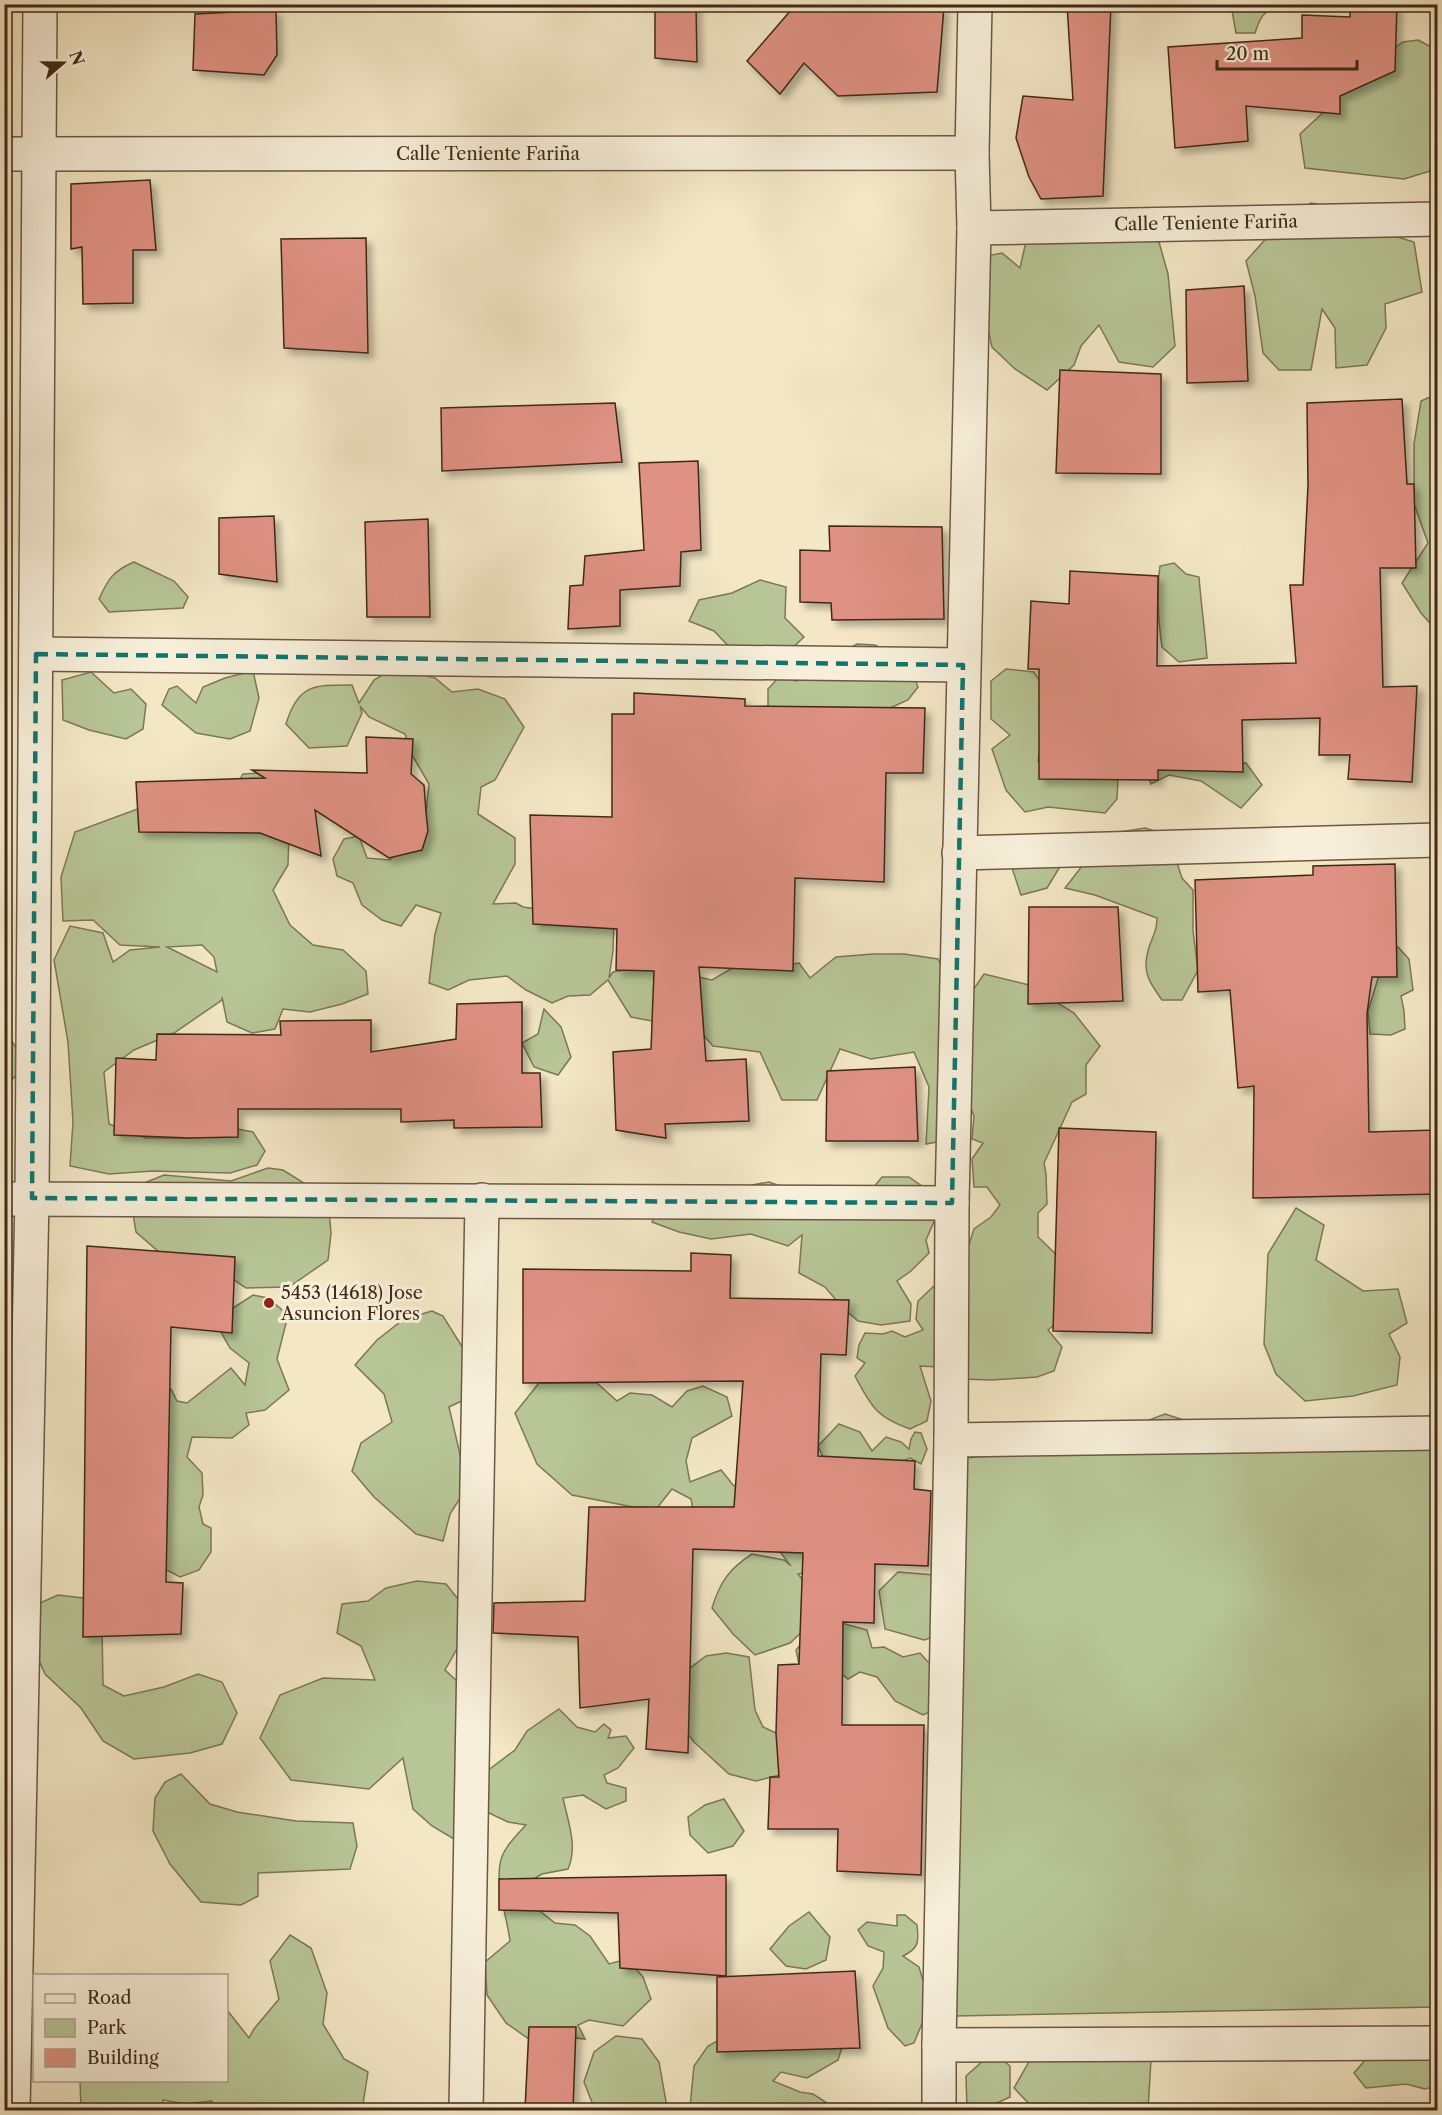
<svg xmlns="http://www.w3.org/2000/svg" width="1442" height="2115" font-family="'Libre Caslon Text',serif">
  <style>
    .green { fill: #b8c697; stroke: #7c7856; stroke-width: 1.5; fill-rule: evenodd }
    .building { fill: #df9183; stroke: #402916; stroke-width: 1.5; filter: url(#shadow) }
    .lines { fill: none; stroke-linecap: round; stroke-linejoin: round }
    .street-casing { stroke: #6d5842; stroke-width: 36 }
    .street { stroke: #f7efda; stroke-width: 33 }
    .marked { fill: none; stroke: #0f766e; stroke-width: 4.5; stroke-dasharray: 12 8; stroke-linejoin: round }
    .poi-dot { fill: #8f2418; stroke: #f7efda; stroke-width: 2 }
    .labels { text-anchor: middle; stroke-width: 6; stroke-linejoin: round; paint-order: stroke }
    .street-label { font-size: 18px; fill: #402916; stroke: #f7efda }
    .poi-label { font-size: 18px; fill: #402916; stroke: #f7efda; text-anchor: start }
  </style>
  <defs>
    <filter id="shadow"><feDropShadow dx="5.5" dy="5.5" stdDeviation="3" flood-color="#0004"/></filter>
  </defs>
  <rect width="100%" height="100%" fill="#f3e7c6"/>
  <filter id="stains"><feTurbulence type="fractalNoise" baseFrequency=".00333" numOctaves="4"/><feColorMatrix values="0 0 0 0 .2 0 0 0 0 .09 0 0 0 0 .02 0 0 0 .5 -.17"/></filter>
  <radialGradient id="worn" r=".72"><stop offset=".6" stop-color="#630" stop-opacity="0"/><stop offset="1" stop-color="#630" stop-opacity=".3"/></radialGradient>
  <!-- green -->
  <g class="green">
    <path d="M1231 5V4L1287 5C1266 9 1261 13 1255 33H1236Z"/>
    <polygon points="1418,40 1437,50 1437,169 1404,179 1305,168 1300,134 1340,97 1344,71 1388,52 1403,42"/>
    <polygon points="1311,203 1342,209 1388,234 1414,242 1422,292 1385,304 1386,328 1367,365 1336,368 1335,328 1322,309 1311,370 1279,370 1263,353 1255,296 1246,261 1270,234"/>
    <polygon points="1118,215 1159,242 1168,274 1175,346 1153,367 1119,362 1099,325 1081,346 1074,365 1047,390 1015,369 992,347 983,308 982,257 1002,253 1020,268 1027,237"/>
    <polygon points="1437,394 1437,631 1421,613 1402,583 1428,543 1414,504 1414,444 1421,401"/>
    <polygon points="4,428 11,437 9,456 5,462"/>
    <path d="M134 562 174 581 188 597 183 608 109 612 99 599C108 579 113 571 134 562Z"/>
    <path d="M1174 563 1186 574 1199 577C1201 604 1205 631 1207 658L1179 662 1162 647C1158 619 1156 594 1160 566Z"/>
    <polygon points="760,580 786,587 785,618 804,637 787,653 736,654 714,631 689,621 699,600 732,593"/>
    <polygon points="857,644 875,645 909,662 918,687 908,700 890,708 768,707 768,689 779,677 797,681 805,656 832,658"/>
    <path d="M394 668 435 678 452 692 478 689 505 699 524 727 495 780 481 787 478 814 515 838V864L493 904 516 903 523 907 614 920 613 951 609 978 613 972 649 966 712 980 748 959 774 967 799 963 810 978 836 957 873 954H904L938 959 951 985 959 1138 926 1144 929 1087 914 1052 871 1059 840 1049 817 1100H782L760 1052 713 1046 690 1020 652 1021 631 1017 608 980 590 995 568 996 552 1003 526 990 507 976 469 980 448 990 429 983 435 934 441 913 416 905 401 926 382 920 362 905 353 883 337 876 333 859 344 839 359 836 367 858 390 860 403 844 404 830 426 812 429 784 412 755 405 734 369 717 360 706 362 713 347 746 309 748 286 724C298 684 314 685 352 685L359 703 374 680Z"/>
    <polygon points="1006,669 1034,672 1048,694 1038,761 1041,764 1118,778 1117,799 1105,813 1048,807 1025,812 1006,790 992,749 1010,735 991,719 991,681"/>
    <polygon points="253,671 259,698 250,731 230,739 196,733 162,705 169,689 177,686 196,703 203,687 225,678"/>
    <polygon points="91,672 114,693 131,689 146,704 143,729 126,739 89,730 63,720 62,680"/>
    <polygon points="1142,760 1220,764 1246,763 1262,785 1241,808 1201,781 1169,775 1151,784"/>
    <path d="M263 773 289 834 288 865 273 890 290 925 313 945 343 950 366 971 368 994 342 1004 310 1012 283 1009 275 1029 252 1033 227 1022 222 997V1000L174 1033 134 1050 104 1072 109 1124 146 1138H189L231 1128 253 1132 265 1151 257 1165 230 1173 152 1171 109 1174 70 1166 73 1122 68 1042 54 960 70 926 103 933 113 962 130 950 160 947 120 945 93 920 63 921 61 877 75 832 181 793 229 800 243 774ZM202 945 214 957 217 972 167 947Z"/>
    <path d="M1145 828 1168 835 1182 878 1193 890V931L1198 970 1182 1000H1162C1150 983 1142 973 1148 951 1151 937 1157 935 1157 918L1095 895 1065 888 1107 834Z"/>
    <polygon points="1011,865 1061,865 1047,888 1021,895"/>
    <polygon points="1398,947 1409,959 1413,990 1401,996 1404,1011 1405,1029 1391,1035 1370,1034 1368,1011 1386,952"/>
    <path d="M984 974 1029 985 1074 1013 1100 1046 1086 1065V1094L1072 1102 1044 1163 1046 1174 1047 1204 1038 1213V1237L1065 1263 1066 1315 1048 1330 1062 1347 1054 1371 1037 1377 992 1380 962 1379 940 1367 920 1366 931 1401 927 1421 910 1429C876 1417 871 1406 855 1376L865 1363 857 1358 859 1345 865 1333 883 1334 892 1331 905 1337 923 1330 916 1319 918 1301 935 1285H951L966 1254 974 1229 991 1217 1000 1205 987 1187H974L972 1159 983 1143 972 1139 974 1116 966 1094 964 1003Z"/>
    <polygon points="544,1009 561,1027 571,1057 558,1075 534,1067 522,1043 538,1034"/>
    <polygon points="5,1031 15,1046 22,1068 5,1088"/>
    <polygon points="268,1168 283,1170 328,1198 331,1233 328,1260 289,1287 246,1288 221,1271 159,1252 136,1232 129,1189 164,1175 231,1181"/>
    <polygon points="882,1177 909,1177 933,1194 936,1217 926,1240 929,1253 911,1271 897,1281 911,1304 910,1321 881,1325 858,1321 842,1307 825,1287 799,1273 802,1235 788,1246 751,1234 711,1239 679,1232 652,1222 666,1192 735,1196 752,1185 769,1182 789,1189 866,1197"/>
    <polygon points="1296,1208 1324,1225 1316,1260 1363,1291 1398,1289 1407,1323 1389,1334 1400,1357 1397,1385 1353,1396 1305,1401 1276,1374 1264,1344 1268,1254"/>
    <polygon points="253,1295 268,1298 288,1315 277,1359 289,1390 265,1410 246,1413 249,1425 232,1438 192,1437 187,1457 202,1473 203,1495 199,1507 203,1524 211,1528 211,1552 199,1570 180,1577 159,1566 152,1390 171,1389 177,1401 187,1403 231,1368 245,1385 249,1363 230,1348 221,1332 233,1308"/>
    <polygon points="432,1311 443,1316 466,1353 466,1399 449,1407 462,1463 464,1492 450,1514 443,1541 416,1534 374,1497 352,1471 361,1443 392,1422 384,1394 355,1365 377,1340 404,1319"/>
    <polygon points="539,1383 597,1383 617,1401 630,1393 652,1395 672,1407 687,1391 703,1386 727,1397 732,1416 692,1438 686,1461 690,1482 721,1470 733,1485 749,1493 757,1504 695,1520 691,1499 672,1489 657,1508 633,1507 572,1495 537,1464 515,1413"/>
    <polygon points="1165,1414 1215,1430 1437,1431 1437,2007 955,2016 950,1702 923,1715 895,1701 877,1677 860,1672 848,1679 833,1667 799,1664 796,1650 810,1634 838,1622 867,1630 872,1648 884,1647 903,1657 920,1653 927,1661 950,1678 963,1458 1020,1454 1083,1445"/>
    <polygon points="839,1424 860,1432 872,1451 886,1437 901,1442 909,1449 911,1439 915,1432 921,1433 927,1449 921,1464 910,1458 895,1464 829,1471 818,1446"/>
    <path d="M777 1514 825 1569 798 1574 810 1589 818 1617 790 1643 755 1655 733 1634 712 1608C720 1582 729 1569 752 1554L784 1560 791 1566 766 1534Z"/>
    <polygon points="898,1572 935,1575 951,1631 924,1640 885,1629 879,1591"/>
    <polygon points="417,1581 446,1584 466,1609 462,1640 445,1670 458,1682 460,1807 454,1839 432,1826 413,1809 403,1758 369,1789 291,1780 260,1738 280,1695 323,1678 375,1680 361,1646 337,1633 342,1604 368,1601 386,1588"/>
    <polygon points="58,1595 83,1598 102,1627 103,1685 124,1696 164,1687 198,1674 222,1682 237,1713 222,1744 190,1753 134,1759 103,1741 81,1708 45,1674 29,1638 40,1603"/>
    <polygon points="726,1653 749,1657 755,1710 763,1727 776,1733 796,1732 799,1770 756,1781 729,1774 694,1742 676,1718 677,1678 706,1656"/>
    <path d="M559 1709 577 1727 595 1732 604 1724 611 1730 608 1738 626 1736 634 1748 618 1768 604 1775 607 1783 626 1788V1801L606 1809 583 1795 563 1798C568 1822 578 1846 568 1869L542 1874 523 1885 530 1903 555 1923 575 1925 590 1936 609 1964 627 1959 643 1977 651 1999 623 2026 589 2020 578 2025 585 2039 565 2037 536 2044 506 2023 487 1995 485 1962 510 1941C507 1916 496 1889 500 1864 502 1849 516 1836 526 1825L508 1822 487 1812V1771L515 1750 527 1731Z"/>
    <polygon points="181,1774 210,1804 237,1812 296,1821 353,1823 357,1846 350,1869 258,1873 258,1896 241,1905 201,1902 170,1864 153,1831 155,1798 165,1782"/>
    <polygon points="724,1799 744,1831 733,1846 708,1853 690,1835 688,1817 705,1805"/>
    <polygon points="809,1912 830,1937 826,1960 806,1969 786,1966 770,1949 789,1926"/>
    <path d="M897 1915H905L917 1925C919 1942 919 1948 903 1956L919 1967 930 2004 914 2043 905 2046 888 2028 873 1986 883 1968 884 1952 868 1946 858 1930 867 1922 897 1926Z"/>
    <polygon points="290,1935 311,1948 327,1993 323,2024 344,2059 368,2072 362,2110 208,2110 212,2101 185,2104 163,2100 163,2110 81,2110 80,2081 226,2080 227,2010 249,2038 254,2029 279,1999 270,1961"/>
    <polygon points="743,2027 843,2044 838,2060 807,2078 781,2072 773,2081 800,2092 813,2094 838,2110 692,2110 690,2107 694,2066 708,2046"/>
    <polygon points="616,2036 642,2039 659,2062 667,2107 665,2110 595,2110 584,2082 594,2052"/>
    <polygon points="1085,2041 1130,2061 1151,2060 1148,2110 1035,2110 1014,2088 1038,2046"/>
    <polygon points="1437,2049 1437,2086 1425,2089 1406,2084 1366,2088 1354,2073 1373,2051"/>
    <polygon points="993,2052 1010,2066 1010,2097 982,2110 967,2110 966,2076"/>
  </g>
  <!-- building -->
  <g class="building">
    <polygon points="655,4 696,4 697,62 655,58"/>
    <polygon points="824,4 913,4 944,7 937,92 838,96 804,63 780,94 747,61 792,9"/>
    <polygon points="1067,4 1111,4 1103,196 1041,199 1029,177 1016,138 1023,96 1073,100"/>
    <polygon points="1350,4 1397,4 1395,71 1340,96 1340,114 1246,106 1248,141 1175,148 1168,47 1302,38 1302,15 1350,17"/>
    <polygon points="276,10 277,55 264,75 193,70 195,14"/>
    <polygon points="150,180 156,250 133,250 133,303 83,304 82,247 71,249 71,184"/>
    <polygon points="366,238 368,353 284,348 281,239"/>
    <polygon points="1244,286 1248,381 1187,383 1186,290"/>
    <polygon points="1060,370 1161,374 1161,474 1056,473"/>
    <polygon points="1402,399 1407,484 1414,484 1416,568 1380,568 1383,687 1417,686 1412,782 1348,779 1350,755 1319,755 1320,718 1242,720 1243,772 1158,770 1158,780 1039,779 1039,669 1028,669 1031,601 1069,604 1070,571 1158,576 1157,666 1296,663 1290,585 1303,585 1308,486 1307,403"/>
    <polygon points="615,403 622,462 442,471 441,408"/>
    <polygon points="698,461 701,550 681,552 680,586 620,590 620,626 568,629 570,586 583,585 585,556 644,550 639,463"/>
    <polygon points="274,516 277,582 219,574 219,518"/>
    <polygon points="428,519 430,617 367,617 365,522"/>
    <polygon points="829,526 942,527 944,619 832,620 831,603 800,602 800,550 830,551"/>
    <polygon points="634,693 745,699 745,706 925,708 923,773 886,773 884,882 795,878 793,971 699,967 706,1061 746,1059 749,1121 665,1124 666,1138 616,1130 613,1052 651,1049 654,971 616,970 617,929 533,924 530,815 612,817 612,714 634,714"/>
    <polygon points="366,737 413,739 411,774 424,785 426,812 428,831 422,850 389,858 315,810 321,856 260,833 139,832 136,782 265,778 252,770 367,773"/>
    <polygon points="1395,864 1397,977 1372,977 1367,1014 1369,1132 1437,1130 1437,1194 1253,1198 1254,1086 1238,1088 1230,990 1198,992 1195,880 1313,875 1313,866"/>
    <polygon points="1029,907 1118,907 1123,1001 1028,1004"/>
    <polygon points="522,1002 522,1073 540,1073 542,1127 454,1128 454,1120 401,1122 401,1109 238,1109 238,1137 189,1138 114,1135 116,1058 156,1060 157,1034 281,1035 280,1021 371,1020 371,1052 456,1039 457,1004"/>
    <polygon points="915,1067 918,1141 826,1141 827,1071"/>
    <polygon points="1059,1128 1156,1132 1152,1333 1053,1331"/>
    <polygon points="87,1246 235,1257 232,1333 171,1327 166,1582 183,1583 181,1634 83,1637"/>
    <polygon points="691,1253 731,1255 730,1298 849,1300 846,1355 821,1354 818,1456 915,1461 914,1489 931,1491 928,1566 875,1564 874,1623 843,1622 842,1725 924,1725 921,1875 837,1871 838,1829 768,1829 770,1777 779,1777 776,1733 778,1665 799,1664 803,1553 693,1549 688,1753 646,1749 649,1699 580,1708 578,1637 493,1633 494,1603 585,1601 589,1507 734,1507 743,1381 523,1383 523,1269 691,1271"/>
    <polygon points="726,1875 726,1976 620,1968 618,1913 499,1910 499,1879"/>
    <polygon points="855,1971 860,2048 717,2052 717,1977"/>
    <polygon points="529,2027 576,2027 573,2110 525,2110"/>
  </g>
  <g class="lines">
    <defs>
      <g id="street">
        <polyline points="4,154 972,153"/>
        <polyline points="974,228 1438,219"/>
        <polyline points="36,654 963,665"/>
        <polyline points="959,853 1438,840"/>
        <polyline points="4,1199 952,1203"/>
        <polyline points="951,1440 1438,1433"/>
        <polyline points="939,2045 1438,2043"/>
        <polyline points="13,2110 32,1198 40,4"/>
        <polyline points="466,2110 482,1200"/>
        <polyline points="939,2110 939,2045 951,1440 952,1203 974,228 972,153 975,4"/>
      </g>
    </defs>
    <!-- street casing -->
    <use href="#street" class="street-casing"/>
    <!-- street -->
    <use href="#street" class="street"/>
  </g>
  <!-- marked area -->
  <path class="marked" d="M36 654 963 665 952 1203 32 1198Z"/>
  <!-- markers -->
  <circle class="poi-dot" cx="269" cy="1303" r="6"/>
  <g class="labels">
    <!-- street labels -->
    <g class="street-label">
      <text x="488" y="160">Calle Teniente Fariña</text>
      <text transform="translate(1206 223) rotate(-1)" y="6">Calle Teniente Fariña</text>
    </g>
    <!-- poi labels -->
    <g class="poi-label">
      <text x="281" y="1299">5453 (14618) Jose<tspan x="281" dy="21">Asuncion Flores</tspan></text>
    </g>
  </g>
  <!-- margin -->
  <rect width="1442" height="2115" fill="none" stroke="#f3e7c6" stroke-width="24"/>
  <rect x="6" y="6" width="1430" height="2103" fill="none" stroke="#402916" stroke-width="3"/>
  <rect x="12" y="12" width="1418" height="2091" fill="none" stroke="#402916" stroke-width="1.5"/>
  <!-- legend -->
  <rect x="33" y="1974" width="195" height="108" fill="#f7efda" stroke="#aea08c" stroke-width="1.5"/>
  <rect x="45" y="1994" width="30" height="9" fill="#f7efda" stroke="#aea08c" stroke-width="1.5"/>
  <text x="87" y="2004" font-size="18" fill="#402916">Road</text>
  <rect x="45" y="2019" width="30" height="18" fill="#b8c697" stroke="#aea08c" stroke-width="1.5"/>
  <text x="87" y="2034" font-size="18" fill="#402916">Park</text>
  <rect x="45" y="2049" width="30" height="18" fill="#df9183" stroke="#aea08c" stroke-width="1.5"/>
  <text x="87" y="2064" font-size="18" fill="#402916">Building</text>
  <!-- north arrow -->
  <g transform="translate(63 63) rotate(70)" stroke="#f7efda" stroke-width="4.5" paint-order="stroke">
  <path d="M0-4.5L10 22L0 15L-10 22Z" fill="#402916"/>
  <text y="-9" font-size="16" font-weight="bold" text-anchor="middle" fill="#402916">N</text>
  </g>
  <!-- scale -->
  <path d="M1217 60v9h140v-9" fill="none" stroke="#402916" stroke-width="3"/>
  <text x="1226" y="60" font-size="18" fill="#402916" stroke="#f7efda" stroke-width="4.5" paint-order="stroke">20 m</text>
  <rect width="100%" height="100%" filter="url(#stains)"/>
  <rect width="100%" height="100%" fill="url(#worn)"/>
</svg>
